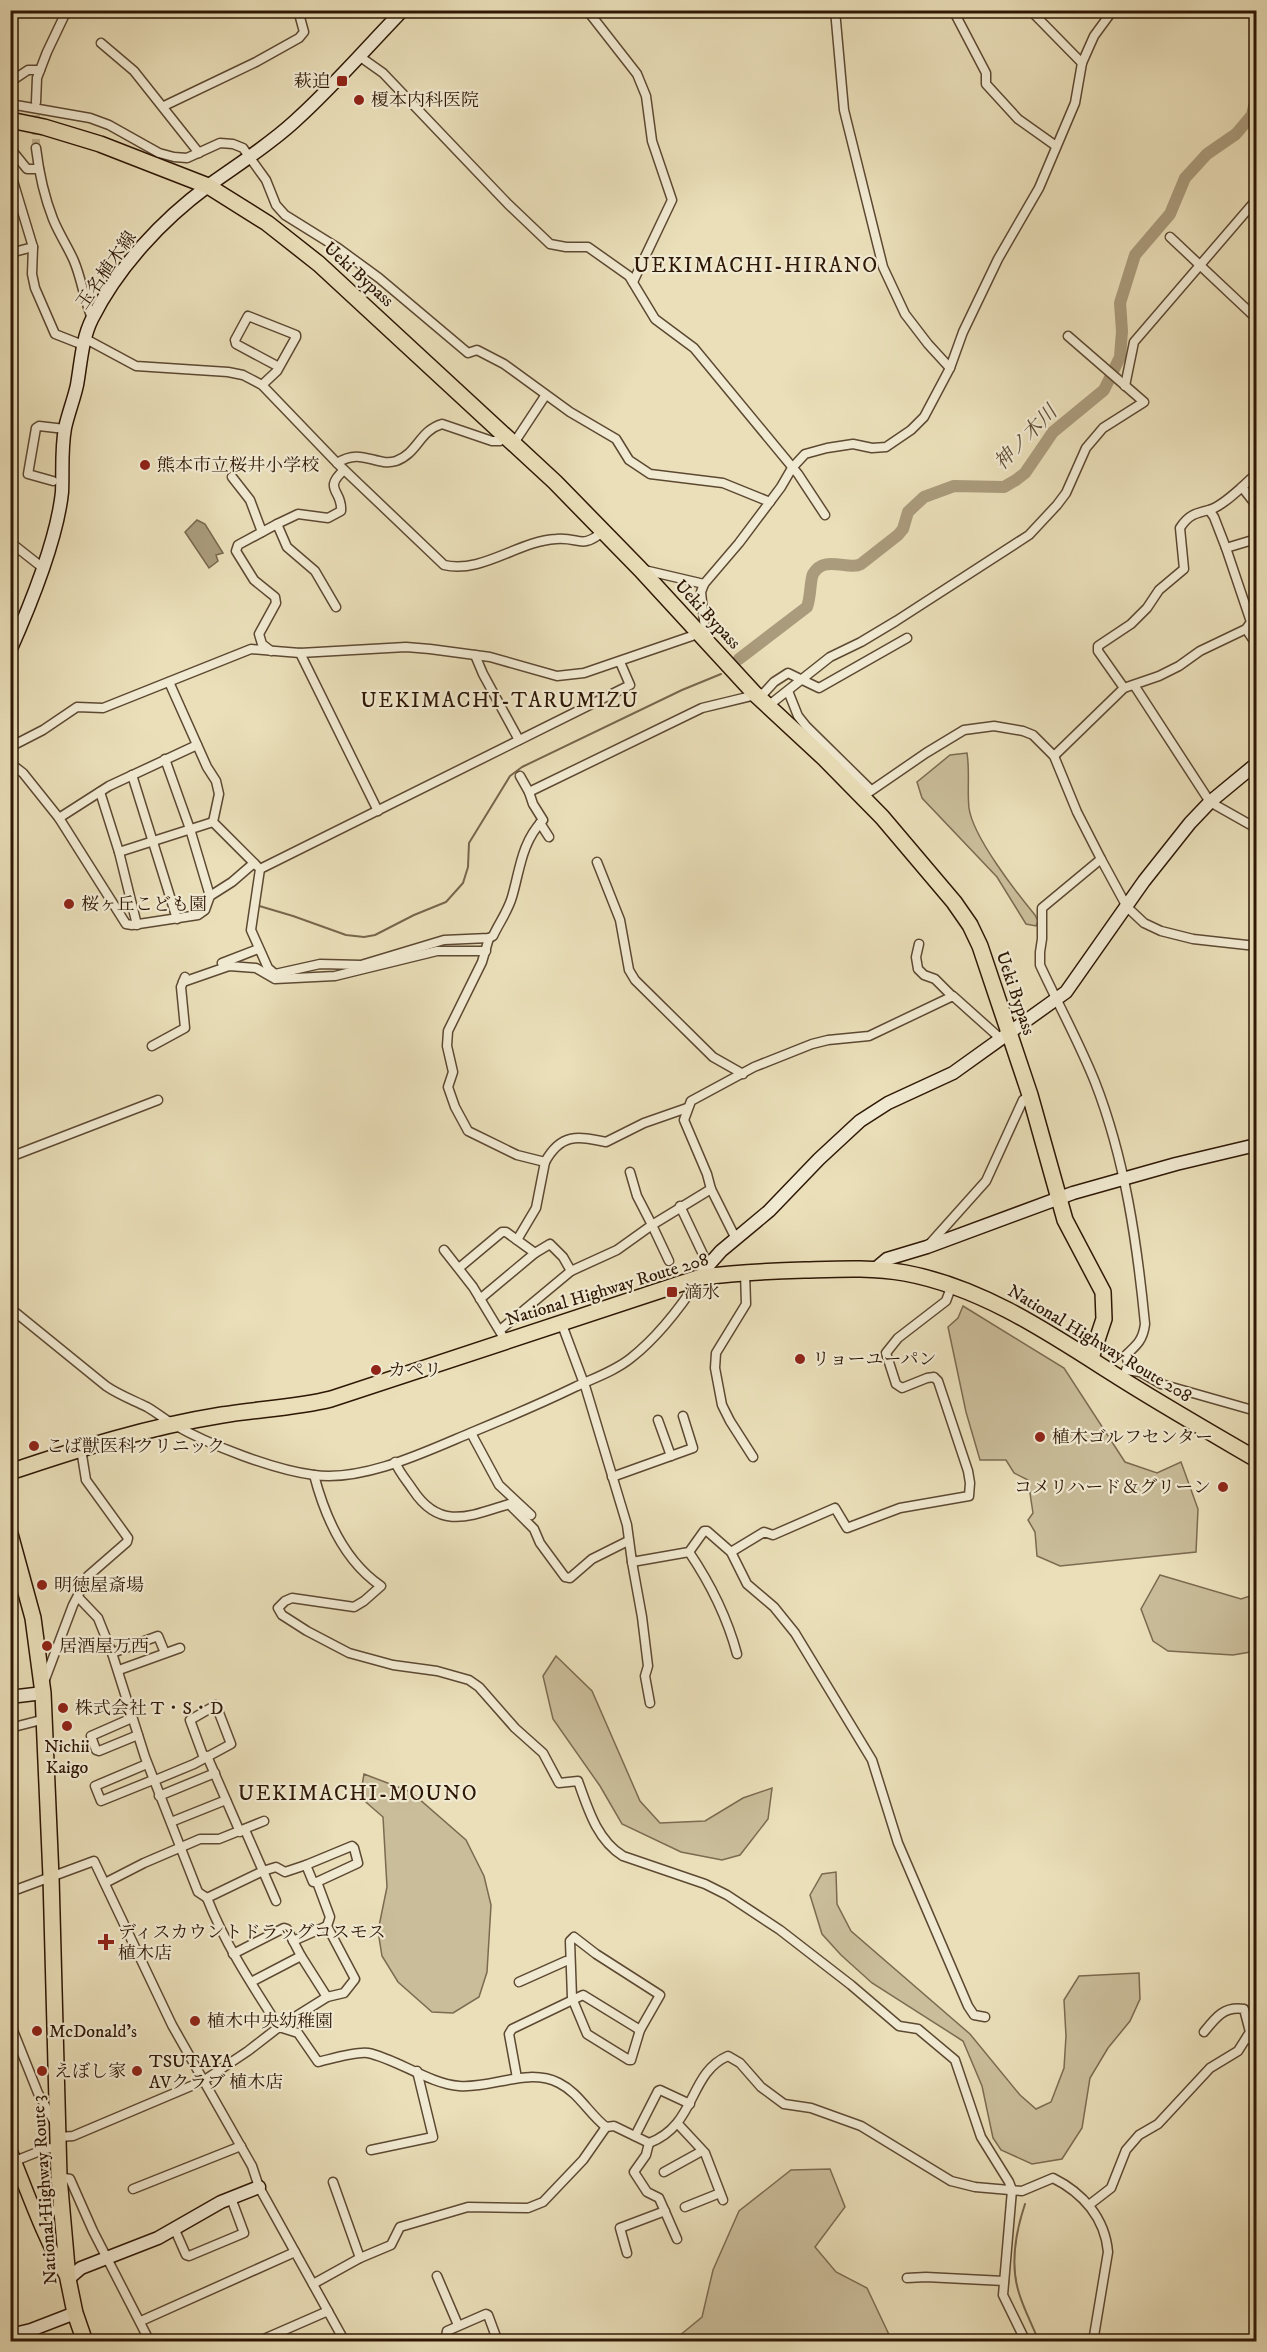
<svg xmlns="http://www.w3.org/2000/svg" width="1267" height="2352" font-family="'IM FELL DW Pica','Noto Serif JP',serif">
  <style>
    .green { fill: #cabd9a; stroke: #7c6a50; stroke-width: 1.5 }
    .water { fill: #aa9b7c; stroke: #78664c; stroke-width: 1.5 }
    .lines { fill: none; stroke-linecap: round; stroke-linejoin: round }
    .stream { stroke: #78664c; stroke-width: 2 }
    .river { stroke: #aa9b7c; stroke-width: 12 }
    .street-tunnel { stroke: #c4b795; stroke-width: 8; stroke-dasharray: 8 4; stroke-linecap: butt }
    .street-casing { stroke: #5d4932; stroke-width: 11 }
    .secondary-casing { stroke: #2e1705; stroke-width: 15 }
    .primary-casing { stroke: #2e1705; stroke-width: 15 }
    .highway-casing { stroke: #2e1705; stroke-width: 18 }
    .street { stroke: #f1ead2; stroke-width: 8 }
    .secondary { stroke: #f1ead2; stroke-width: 12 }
    .primary { stroke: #eadfb9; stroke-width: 12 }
    .highway { stroke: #eadfb9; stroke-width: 15 }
    .poi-dot { fill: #8f2418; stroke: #f1ead2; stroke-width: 2 }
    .labels { text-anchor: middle; stroke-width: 4.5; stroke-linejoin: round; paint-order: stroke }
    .poi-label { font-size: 18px; fill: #2e1705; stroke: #f1ead2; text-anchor: start }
    .street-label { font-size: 18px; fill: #2e1705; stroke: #f1ead2 }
    .water-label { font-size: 20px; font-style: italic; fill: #604c35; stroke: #f1ead2 }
    .quarter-label { font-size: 21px; letter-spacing: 1.5px; fill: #2e1705; stroke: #f1ead2 }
  </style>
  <rect width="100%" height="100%" fill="#eadfb9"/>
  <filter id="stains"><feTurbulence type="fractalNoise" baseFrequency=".00333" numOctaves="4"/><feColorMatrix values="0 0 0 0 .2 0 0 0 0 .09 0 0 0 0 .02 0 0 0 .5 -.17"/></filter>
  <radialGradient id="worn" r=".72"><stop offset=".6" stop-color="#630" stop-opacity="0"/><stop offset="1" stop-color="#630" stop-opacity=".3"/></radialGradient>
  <!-- green -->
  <g class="green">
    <path d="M967 753C970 771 967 790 969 808 973 837 1016 892 1035 915L1038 921 1036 926 1026 924 997 877 922 798 917 782 950 755Z"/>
    <polygon points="963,1306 1064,1368 1125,1462 1157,1473 1181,1462 1198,1509 1196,1552 1060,1566 1037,1556 1035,1532 1028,1520 1033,1513 1028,1480 1014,1473 1006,1460 980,1460 966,1412 948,1327 958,1318"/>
    <polygon points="1160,1575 1241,1599 1256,1594 1256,1651 1233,1655 1168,1651 1153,1641 1141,1609"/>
    <polygon points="556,1656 592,1691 640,1801 660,1823 705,1821 743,1798 772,1788 768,1819 740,1855 722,1860 681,1852 622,1824 600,1786 553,1719 543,1676"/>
    <polygon points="364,1774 411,1792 466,1840 484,1876 491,1905 487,1972 479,1997 453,2013 432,2012 398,1982 382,1956 378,1931 387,1887 383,1817 360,1797"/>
    <polygon points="836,1872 837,1904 851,1931 970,2034 1020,2095 1036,2109 1051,2102 1064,2068 1066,2036 1064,2000 1079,1976 1139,1973 1140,1999 1130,2021 1108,2048 1090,2078 1082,2128 1062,2159 1032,2164 1001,2150 993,2138 982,2086 963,2041 872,1983 841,1955 822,1934 810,1895 822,1874"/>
    <polygon points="830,2169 845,2207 815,2247 836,2272 867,2288 892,2341 673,2341 702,2317 713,2270 739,2211 791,2170"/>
  </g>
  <!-- water -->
  <polygon class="water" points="197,520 205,524 223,553 216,555 218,561 209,568 185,532"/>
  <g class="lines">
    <!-- stream -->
    <g class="stream">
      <polyline points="256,905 293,916 346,935 364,937 375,935 414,915 446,902 463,883 468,867 469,843 510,776 522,767 682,690 721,674"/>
      <path d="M1025 2204C1016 2231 1010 2265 1019 2293 1024 2310 1033 2326 1039 2342"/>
    </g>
    <!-- river -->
    <path class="river" d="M739 659 807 607C811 597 810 580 813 574 824 554 849 571 861 564L898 535 903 529 908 512 924 497 954 486 1004 487 1016 480 1025 473 1053 432 1104 390 1120 357 1122 331 1120 303 1135 255 1170 214 1185 178 1207 154 1236 134 1252 115 1256 98"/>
    <!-- street-tunnel -->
    <polyline class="street-tunnel" points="36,103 36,148"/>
    <defs>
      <g id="street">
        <polyline points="587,10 637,74 646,96 652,141 672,200 633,282"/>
        <polyline points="835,10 844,110 883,267 905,314 928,344 950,368"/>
        <polyline points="953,10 986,73 986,84 1018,119 1056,146"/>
        <polyline points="1030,10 1082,63"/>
        <polyline points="101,43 134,71 199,153"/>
        <polyline points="359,56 383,73 508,204 550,244 566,247 588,247 629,276 655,319 694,348 798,474 825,515"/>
        <polyline points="10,82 28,70 40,70"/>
        <polyline points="36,102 37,78 47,52 67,10"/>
        <polyline points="10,104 90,118 109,125 159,153 174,157 187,158 220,143 233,144 243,148 266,180 276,205 285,215 338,248 379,278 468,353 477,350 504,364 570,412 616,439 629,460 650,474 723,483 770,502"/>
        <polyline points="164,106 256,62 299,38 304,32 298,10"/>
        <polyline points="10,148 27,169 39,169"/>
        <path d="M36 148C39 173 44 196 53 219 59 234 68 247 74 261 82 280 84 300 92 318"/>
        <polyline points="10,171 33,247 10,253"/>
        <polyline points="1170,237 1256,318"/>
        <polyline points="33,247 32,274 35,288 55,334 83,345"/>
        <path d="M84 338 136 366 228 372 243 375 262 385 337 463 444 565C482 574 518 541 556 539 581 537 580 550 604 531"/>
        <polyline points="262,385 277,371 296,337 296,335 248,316 235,340 236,344 279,367"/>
        <polyline points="1125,386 1134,342 1256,200"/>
        <polyline points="514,443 545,396"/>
        <path d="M337 463C362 447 375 467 396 461 418 453 419 431 442 424L492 441H500L505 436"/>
        <polyline points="1256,474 1242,487 1256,505"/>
        <polyline points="232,477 250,500 262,532"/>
        <polyline points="53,481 28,474 36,428 39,426 65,429"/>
        <polyline points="1209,510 1214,517 1226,548"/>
        <polyline points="10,542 43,568"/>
        <polyline points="640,569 704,584"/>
        <path d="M336 607 315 571 287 547 277 524 298 514 328 518 341 511C343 490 322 490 344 470"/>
        <polyline points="1246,629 1256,644"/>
        <polyline points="706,639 701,592 704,584 739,543 781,487 792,468 805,454 827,448 853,444 872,448 886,447 911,430 924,417 950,368 963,332 998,259 1039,188 1075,103 1082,63 1094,36 1113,10"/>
        <polyline points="271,651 262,644 259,634 276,603 275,597 254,580 236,551 238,545 277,524"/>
        <polyline points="300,653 378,811"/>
        <polyline points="475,655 483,674 519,740"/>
        <polyline points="169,682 207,767 216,781 219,794 213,822 257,866"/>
        <polyline points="1134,685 1210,802 1256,828"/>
        <path d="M1124 688 1098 651V646L1131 624 1147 608 1159 590 1184 569 1180 528C1188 515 1196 513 1209 510 1220 507 1233 495 1242 487"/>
        <polyline points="788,691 798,716 806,726 871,790"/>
        <polyline points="768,706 830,657 861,642 896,621 1029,535 1057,505 1066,493 1086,448 1103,428 1144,402 1068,336"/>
        <polyline points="10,747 43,730 77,707 103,708 251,649 300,653 406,647 430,649 490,657 557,676 584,673 692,636 698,631"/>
        <polyline points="1054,756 1124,688 1159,676 1179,666 1200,651 1246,629 1251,622 1226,548 1256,539"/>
        <polyline points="165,759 190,829 210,896"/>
        <polyline points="10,763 23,773 59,818 126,924 132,925 198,915 205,910 210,896 232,882 254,863"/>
        <polyline points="132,775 177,919"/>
        <polyline points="520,776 529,792"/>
        <polyline points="100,792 119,852 137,925"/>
        <polyline points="862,797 926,753 964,730 994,726 1023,731 1033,735 1054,756 1077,812 1101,859 1127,907 1144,923 1161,931 1193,939 1256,946"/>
        <polyline points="59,818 109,786 197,745"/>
        <polyline points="540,823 549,837"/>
        <polyline points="119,852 213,822"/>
        <path d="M1101 859 1042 908V939L1040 952V965C1058 1004 1079 1042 1095 1082 1125 1159 1137 1242 1145 1324 1143 1340 1137 1345 1126 1355L1130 1370"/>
        <polyline points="597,862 620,920 629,970 635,980 713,1057 743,1074"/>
        <path d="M260 869 251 930 268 968 275 974 320 964 361 965 444 940 489 938 493 936C499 923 508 911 512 897 520 870 521 843 543 820L533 804 529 792 702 708 764 693 774 682 788 673 819 688 907 638"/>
        <polyline points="260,869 630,685 620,662"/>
        <path d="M489 938 482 962 448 1031 447 1046 453 1072 448 1087 455 1107 468 1131 517 1155 545 1162C561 1133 577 1136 606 1142L644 1123 687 1108"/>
        <polyline points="919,944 916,957 918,969 924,975 935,979 952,996"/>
        <polyline points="222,963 258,949"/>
        <polyline points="183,982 229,966 256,968 275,979 335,976 437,951 486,951"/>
        <polyline points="152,1046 185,1028 181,987 185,977"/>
        <polyline points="10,1157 158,1100"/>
        <polyline points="680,1206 708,1265"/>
        <polyline points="736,1239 711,1189 707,1174 684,1120 691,1101 754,1067 812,1044 828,1040 869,1036 953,996 1001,1039"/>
        <polyline points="517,1240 536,1208 545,1162"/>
        <polyline points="927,1247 986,1181 1023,1100 1030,1095"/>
        <polyline points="444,1250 473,1287 502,1335"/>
        <polyline points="535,1253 550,1244 563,1257 571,1271"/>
        <polyline points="669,1261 652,1225 711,1189"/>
        <polyline points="459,1268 502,1232 506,1232 535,1253 480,1299"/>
        <polyline points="745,1272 746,1304 716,1353 715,1368 722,1405 730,1421 753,1457"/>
        <path d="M10 1308 106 1386C119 1395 133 1400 147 1407 156 1412 164 1419 173 1424 209 1445 274 1470 314 1475 365 1482 429 1450 475 1431 509 1417 542 1403 575 1387 594 1378 615 1371 631 1358 659 1336 680 1308 699 1279"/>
        <polyline points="561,1322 586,1389 627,1525 632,1562 689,1552 704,1531 707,1531 731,1552 747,1584 774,1607 795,1633 872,1760 898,1843 968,2006 974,2015 985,2017"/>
        <polyline points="500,1330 571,1271 617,1250 652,1225 637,1196 630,1172"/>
        <polyline points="1126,1370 1140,1372 1161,1384 1256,1411"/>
        <polyline points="658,1420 671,1456"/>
        <polyline points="471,1433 499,1485 531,1515"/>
        <path d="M395 1462C399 1472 407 1481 413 1490 440 1531 470 1516 509 1504L534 1529 540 1543 565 1577 570 1578 592 1559 628 1541"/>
        <path d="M314 1475C325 1517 344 1561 381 1586L364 1601 354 1607 292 1598 285 1601 278 1608 282 1615 307 1631 349 1653 393 1665 437 1671 469 1680 479 1687 515 1728 543 1753 559 1783 578 1781C588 1809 597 1840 623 1856L705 1884 727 1895 780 1930 851 1985 899 2026 918 2029 955 2060 981 2137 1009 2182 1012 2190 1003 2295 1026 2342"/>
        <polyline points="612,1477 693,1448 683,1416"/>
        <path d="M689 1552C710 1583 727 1617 737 1654"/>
        <polyline points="731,1552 764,1532 773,1535 835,1508 847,1528 900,1508 969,1496 970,1483 968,1471 938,1381 934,1377 927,1378 902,1388 896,1384 886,1353 898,1338 946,1301 952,1285"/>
        <polyline points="632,1562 642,1617 648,1666 645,1676 650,1703"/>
        <polyline points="78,1597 98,1618 112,1653 145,1757 198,1892 207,1898"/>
        <polyline points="112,1653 158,1636 165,1653"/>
        <polyline points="119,1670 180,1648"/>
        <polyline points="44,1682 73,1605 88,1576 127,1542 128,1538 86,1480 81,1449"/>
        <polyline points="132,1718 91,1736 96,1750 99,1751 138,1735"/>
        <polyline points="10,1728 45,1719"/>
        <polyline points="207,1756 240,1832"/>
        <polyline points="147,1764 95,1786 101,1801 153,1780"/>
        <polyline points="153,1781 194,1764 231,1744 216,1705 190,1720 204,1758"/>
        <polyline points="159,1796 215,1773"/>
        <polyline points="171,1822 226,1800"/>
        <path d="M245 1830 263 1871 207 1898C225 1944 252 1985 279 2027L327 1997 301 1956 251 1982"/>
        <polyline points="306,1865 352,1846 354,1848 358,1863 317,1882"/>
        <polyline points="105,1883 144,1863 200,1839 219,1839 264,1821"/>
        <polyline points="10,1892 94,1861 172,2025 252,2166 259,2187 345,2342"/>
        <polyline points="276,1901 263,1871 276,1867 285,1872 306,1865 313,1882 317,1882 330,1917 327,1926"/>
        <polygon points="574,1937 596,1954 660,1995 640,2030 631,2060 629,2060 587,2034 572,1998 570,1941"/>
        <polyline points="293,1941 327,1926 355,1979 344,1993 327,1997"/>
        <polyline points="233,1954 284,1928 287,1929 301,1956"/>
        <polyline points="519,1982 566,1961 570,1961"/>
        <polyline points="10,2023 38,2093 55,2123"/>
        <polyline points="1247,2037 1255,2043 1256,2049"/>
        <polyline points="517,2078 509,2034 512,2029 583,1995 640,2030"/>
        <polyline points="678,2124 705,2153 723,2200"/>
        <polyline points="635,2136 658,2091 660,2090 690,2104"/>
        <path d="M59 2137 73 2136 203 2081 248 2051 279 2027 298 2033 318 2062C331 2059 356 2051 368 2053 397 2059 430 2084 459 2086 492 2089 527 2067 559 2083 579 2093 589 2114 606 2127L614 2126 649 2143C697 2125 688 2073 728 2056L740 2063 761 2087 784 2104 811 2108 861 2126 951 2181 975 2187 1022 2191 1053 2178C1083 2193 1105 2218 1108 2252L1093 2342"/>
        <polyline points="649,2143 646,2155 634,2172 647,2192 659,2198 677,2239"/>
        <polyline points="371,2150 433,2137 417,2071"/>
        <polyline points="15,2161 45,2149 59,2147"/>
        <polyline points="664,2172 702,2151"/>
        <polyline points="59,2177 70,2179 93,2231 150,2342"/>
        <polyline points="333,2182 360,2258"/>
        <polyline points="133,2189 241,2146"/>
        <path d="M1089 2205 1111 2188 1126 2150 1139 2135 1158 2124 1210 2068 1238 2051 1250 2032 1244 2009C1224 2006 1216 2017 1204 2032"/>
        <polyline points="685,2207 720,2193"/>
        <polyline points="35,2214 62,2209"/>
        <polyline points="175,2230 186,2255 189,2256 244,2233 231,2198"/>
        <polyline points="627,2253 620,2228 665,2211"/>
        <polyline points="437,2276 458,2325"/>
        <polyline points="907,2278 926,2277 1004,2281"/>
        <polyline points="313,2284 360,2258 391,2245 400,2227 468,2207 528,2208 543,2202 583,2160 606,2127"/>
        <polyline points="141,2321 295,2252"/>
        <polyline points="257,2342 328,2311"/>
        <polyline points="445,2342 447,2331 486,2314 488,2315 498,2342"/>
      </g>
      <g id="secondary">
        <path d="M10 651C30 606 57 541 62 492 63 470 61 450 65 428 68 414 74 399 77 385 81 362 82 339 92 319 118 267 162 220 208 186 237 165 268 146 295 121 333 87 367 47 403 10"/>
        <polyline points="874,1270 887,1259 927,1247 1073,1193 1176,1164 1256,1145"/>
        <polyline points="701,1277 706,1268 721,1251 769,1211 819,1159 860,1121 888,1103 953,1073 1066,992 1144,881 1190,823 1210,802 1256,764"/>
        <polyline points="10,1697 43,1693"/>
        <polyline points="68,2279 81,2268 158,2238 221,2202 259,2187"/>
        <polyline points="10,2335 31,2330 75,2313"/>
      </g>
      <path id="primary" d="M10 2149C28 2193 43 2238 67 2278"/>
      <g id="highway">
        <polyline points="10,120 44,127 100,144 208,186 267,223 319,264 555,482 640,569 755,694 824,758 882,817 954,902 970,925 980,946 1030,1095 1065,1220 1103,1292 1104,1319 1091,1358"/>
        <path d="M10 1472C81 1448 148 1427 222 1415 258 1409 295 1408 331 1399L701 1277C735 1273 770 1271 805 1270 838 1269 872 1267 905 1273 981 1287 1048 1332 1112 1373 1159 1403 1208 1431 1256 1459"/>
        <polyline points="10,1534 33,1618 43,1693 51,1877 59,2177 68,2279 75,2313 85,2342"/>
      </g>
    </defs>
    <!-- street casing -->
    <use href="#street" class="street-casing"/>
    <!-- secondary casing -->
    <use href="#secondary" class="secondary-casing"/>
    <!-- primary casing -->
    <use href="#primary" class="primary-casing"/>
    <!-- highway casing -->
    <use href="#highway" class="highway-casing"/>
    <!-- street -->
    <use href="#street" class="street"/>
    <!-- secondary -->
    <use href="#secondary" class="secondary"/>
    <!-- primary -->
    <use href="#primary" class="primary"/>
    <!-- highway -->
    <use href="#highway" class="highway"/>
  </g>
  <!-- markers -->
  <g class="poi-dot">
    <rect x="336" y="75" width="12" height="12" rx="3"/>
    <circle cx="359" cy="100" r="6"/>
    <circle cx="145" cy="465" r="6"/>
    <circle cx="69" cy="904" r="6"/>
    <rect x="666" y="1286" width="12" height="12" rx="3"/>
    <circle cx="800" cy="1359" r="6"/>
    <circle cx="376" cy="1370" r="6"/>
    <circle cx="1040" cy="1437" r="6"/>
    <circle cx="34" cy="1446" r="6"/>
    <circle cx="1223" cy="1487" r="6"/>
    <circle cx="42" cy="1585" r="6"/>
    <circle cx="47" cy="1646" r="6"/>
    <circle cx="63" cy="1708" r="6"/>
    <circle cx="67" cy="1726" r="6"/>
    <path d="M103 1933h6v6h6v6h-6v6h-6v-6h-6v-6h6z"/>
    <circle cx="195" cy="2021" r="6"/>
    <circle cx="37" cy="2031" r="6"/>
    <circle cx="42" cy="2071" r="6"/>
    <circle cx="137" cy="2071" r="6"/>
  </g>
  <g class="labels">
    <!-- poi labels -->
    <g class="poi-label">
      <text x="330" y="87" text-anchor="end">萩迫</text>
      <text x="371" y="106">榎本内科医院</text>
      <text x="157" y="471">熊本市立桜井小学校</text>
      <text x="81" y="910">桜ヶ丘こども園</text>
      <text x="684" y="1298">滴水</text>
      <text x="812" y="1365">リョーユーパン</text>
      <text x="388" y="1376">カペリ</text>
      <text x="1052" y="1443">植木ゴルフセンター</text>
      <text x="46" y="1452">こば獣医科クリニック</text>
      <text x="1211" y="1493" text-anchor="end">コメリハード＆グリーン</text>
      <text x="54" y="1591">明徳屋斎場</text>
      <text x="59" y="1652">居酒屋万西</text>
      <text x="75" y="1714">株式会社 T・S・D</text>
      <text x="67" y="1752" text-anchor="middle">Nichii<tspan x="67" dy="21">Kaigo</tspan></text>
      <text x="118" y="1938">ディスカウントドラッグコスモス<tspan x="118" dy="21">植木店</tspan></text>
      <text x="207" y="2027">植木中央幼稚園</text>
      <text x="49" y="2037">McDonald's</text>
      <text x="149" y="2067">TSUTAYA<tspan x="149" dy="21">AVクラブ 植木店</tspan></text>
      <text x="54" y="2077">えぼし家</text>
    </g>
    <!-- street labels -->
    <g class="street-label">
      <text transform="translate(106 270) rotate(-55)" y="6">玉名植木線</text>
      <text transform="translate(359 274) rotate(42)" y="6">Ueki Bypass</text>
      <text transform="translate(708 614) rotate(47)" y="6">Ueki Bypass</text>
      <text transform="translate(1016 993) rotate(71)" y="6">Ueki Bypass</text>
      <text transform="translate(607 1289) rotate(-17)" y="6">National Highway Route 208</text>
      <text transform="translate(1100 1343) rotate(31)" y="6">National Highway Route 208</text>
      <text transform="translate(44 2190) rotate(-94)" y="6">National Highway Route 3</text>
    </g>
    <!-- water labels -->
    <g class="water-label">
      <text transform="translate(1025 437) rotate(-46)" y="7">神ノ木川</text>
    </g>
    <!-- quarter labels -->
    <g class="quarter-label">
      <text x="756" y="272">UEKIMACHI-HIRANO</text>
      <text x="500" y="707">UEKIMACHI-TARUMIZU</text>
      <text x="358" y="1800">UEKIMACHI-MOUNO</text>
    </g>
  </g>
  <!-- margin -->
  <rect width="1267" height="2352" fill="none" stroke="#eadfb9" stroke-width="36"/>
  <rect x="12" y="12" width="1243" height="2328" fill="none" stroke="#2e1705" stroke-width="3"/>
  <rect x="18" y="18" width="1231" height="2316" fill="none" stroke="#2e1705" stroke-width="1.5"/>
  <rect width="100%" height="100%" filter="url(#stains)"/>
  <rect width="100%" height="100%" fill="url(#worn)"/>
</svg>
